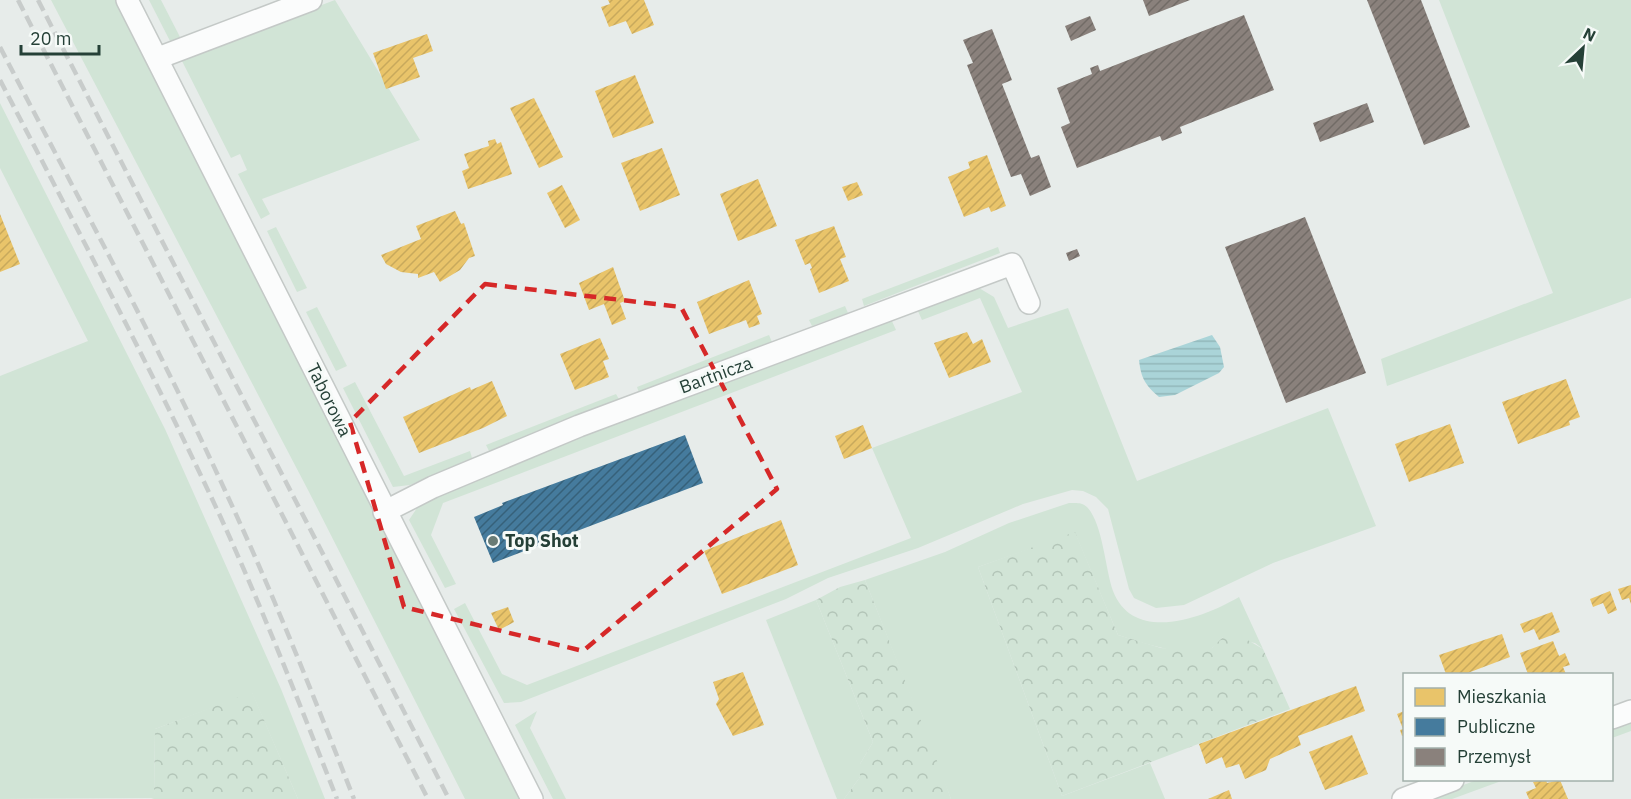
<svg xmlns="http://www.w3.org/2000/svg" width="1631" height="799" font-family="'IBM Plex Sans',sans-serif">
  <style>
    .grass { fill: #d1e4d6 }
    .forest { fill: url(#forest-crowns) }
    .water { fill: url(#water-rules) }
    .homes { fill: url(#homes-hatch) }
    .public { fill: url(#public-hatch) }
    .industry { fill: url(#industry-hatch) }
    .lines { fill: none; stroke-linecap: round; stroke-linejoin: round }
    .street-casing { stroke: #c4c9c7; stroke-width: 24 }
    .street { stroke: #fbfcfc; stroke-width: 21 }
    .rail { stroke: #c8cccb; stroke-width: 4.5; stroke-dasharray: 12 6; stroke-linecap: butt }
    .marked { fill: none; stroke: #d62828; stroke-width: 4.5; stroke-dasharray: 12 8; stroke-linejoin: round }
    .poi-dot { fill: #697c76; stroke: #f6faf8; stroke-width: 2 }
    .labels { text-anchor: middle; stroke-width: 6; stroke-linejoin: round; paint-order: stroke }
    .street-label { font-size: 18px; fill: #254037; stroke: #f6faf8 }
    .poi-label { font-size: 18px; font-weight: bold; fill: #254037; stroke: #f6faf8; text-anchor: start }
  </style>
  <defs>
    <pattern id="forest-crowns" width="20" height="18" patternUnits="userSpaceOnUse" patternTransform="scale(1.5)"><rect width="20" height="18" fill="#d1e4d6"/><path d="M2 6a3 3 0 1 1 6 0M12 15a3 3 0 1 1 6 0" fill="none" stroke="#b3c5b8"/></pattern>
    <pattern id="water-rules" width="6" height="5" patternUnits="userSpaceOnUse" patternTransform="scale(1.5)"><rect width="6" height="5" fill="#aad4d8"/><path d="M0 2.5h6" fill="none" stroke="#92b7ba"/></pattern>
    <pattern id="homes-hatch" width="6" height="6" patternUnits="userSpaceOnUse" patternTransform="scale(1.5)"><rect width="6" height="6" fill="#e9c46a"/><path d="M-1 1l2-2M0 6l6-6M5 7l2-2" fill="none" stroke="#c8a95c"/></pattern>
    <pattern id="public-hatch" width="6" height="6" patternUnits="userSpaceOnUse" patternTransform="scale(1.5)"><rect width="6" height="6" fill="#457b9d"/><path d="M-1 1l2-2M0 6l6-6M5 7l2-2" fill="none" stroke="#36617a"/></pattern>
    <pattern id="industry-hatch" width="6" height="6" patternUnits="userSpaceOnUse" patternTransform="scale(1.5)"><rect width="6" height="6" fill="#8a817c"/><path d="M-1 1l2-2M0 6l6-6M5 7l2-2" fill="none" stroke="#716b66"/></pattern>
  </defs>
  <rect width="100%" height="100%" fill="#e7ecea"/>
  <!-- grass -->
  <g class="grass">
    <polygon points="51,0 117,0 520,799 465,799 308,490"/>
    <polygon points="149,0 161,0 181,39 170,41"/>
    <polygon points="335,0 420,140 262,199 270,214 261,219 238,174 247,170 240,154 231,158 182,61 221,43"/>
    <polygon points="1439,0 1631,0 1631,298 1387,386 1381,359 1553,293"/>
    <polygon points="0,103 165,429 281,689 325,799 298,799 252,693 155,729 154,798 0,799 0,376 88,341 0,168"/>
    <polygon points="276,227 307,288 297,292 267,231"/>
    <polygon points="998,247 1000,253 864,306 862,299"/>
    <polygon points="979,288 994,297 1008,328 1068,308 1137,481 1328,408 1376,526 1273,563 1184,605 1156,608 1134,598 1129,589 1108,509 1096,497 1083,491 1072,490 1023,504 918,548 828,578 786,599 521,702 504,703 454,609 465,603 502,674 527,685 911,538 872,448 1022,392 980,298 922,320 917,309 968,289"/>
    <polygon points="845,306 848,313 812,326 809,320"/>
    <polygon points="317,307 347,366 336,371 306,312"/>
    <polygon points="891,319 896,330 443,503 431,535 456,584 445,588 409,520 419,505 437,495 549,449"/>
    <polygon points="769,335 772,342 639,393 637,387"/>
    <polygon points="355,382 404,476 470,451 472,458 410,485 393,487 343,388"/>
    <polygon points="616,394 620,401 489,451 486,445"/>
    <path d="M1069 503C1076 503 1082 502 1087 507 1103 524 1105 568 1113 591 1134 645 1205 617 1239 597L1263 649 1255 643 1223 637C1220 640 1216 646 1212 648 1191 660 1140 642 1118 635L1075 533 978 567 1062 796 1150 763 1165 799H951L865 580 945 552 1009 523Z"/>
    <polygon points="816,600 873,742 860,764 860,777 844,799 837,799 766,620"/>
    <polygon points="537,711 530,728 566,799 553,799 515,725"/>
    <polygon points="1631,721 1631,731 1612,738 1612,729"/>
    <polygon points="1477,780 1504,780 1452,799 1425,799"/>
  </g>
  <!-- forest -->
  <g class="forest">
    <polygon points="1075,532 1118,635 1161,648 1195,650 1212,648 1223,637 1239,635 1263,649 1290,709 1062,796 978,567"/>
    <polygon points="865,580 941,771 951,799 844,799 860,777 860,764 873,742 816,600 840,587"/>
    <polygon points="252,692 298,799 151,799 154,798 155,729"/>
  </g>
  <!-- water -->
  <path class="water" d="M1212 335 1220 347 1224 367 1219 373 1175 395 1159 397C1145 385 1141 378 1139 360Z"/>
  <!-- homes -->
  <g class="homes">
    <polygon points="608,0 644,0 654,25 632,34 626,21 609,27 601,7 610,4"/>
    <polygon points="427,34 433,51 413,58 420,77 386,89 373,53"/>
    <polygon points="635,75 654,123 613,138 595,91"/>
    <polygon points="534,98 563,157 539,168 510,108"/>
    <polygon points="495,139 497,144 501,142 512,174 468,189 462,171 469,168 464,154 489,146 488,141"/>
    <polygon points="662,148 680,195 640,211 621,163"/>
    <polygon points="987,155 1006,206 991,212 989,207 964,217 948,177 970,168 968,162"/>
    <polygon points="758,179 777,226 738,241 720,194"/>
    <polygon points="857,182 863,195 848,201 842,187"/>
    <polygon points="562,185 580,220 565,228 547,193"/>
    <polygon points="455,211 461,224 464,223 475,256 469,258 460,270 440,282 434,272 418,278 418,274 401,272 386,264 381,255 421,239 416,226"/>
    <polygon points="0,214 20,264 0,272"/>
    <polygon points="834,226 846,257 840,259 849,281 819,293 810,269 812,268 810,263 805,265 795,240"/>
    <polygon points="613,267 625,301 620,303 626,319 612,325 604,304 589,310 579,283"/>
    <polygon points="749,280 762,314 757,316 760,324 749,328 746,320 709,334 697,302"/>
    <polygon points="967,332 973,344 982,339 991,362 949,378 934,343"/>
    <polygon points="600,338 609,359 603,361 609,377 575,390 560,354"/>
    <polygon points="1566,379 1580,417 1569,421 1570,425 1518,444 1502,402"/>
    <polygon points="492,381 507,416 483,428 419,453 403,417 470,387 471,390"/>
    <polygon points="1450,424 1464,463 1409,482 1395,444"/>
    <polygon points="863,425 872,448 844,459 835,436"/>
    <polygon points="781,520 798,565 722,594 704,551"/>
    <polygon points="1631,585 1631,604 1629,598 1622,600 1618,589"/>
    <polygon points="1610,591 1617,610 1608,614 1603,603 1593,607 1590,599"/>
    <polygon points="508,607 514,622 499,630 491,613"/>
    <polygon points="1552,612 1560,632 1539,640 1534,629 1524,633 1520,624"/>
    <polygon points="1502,634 1510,657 1465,674 1446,674 1439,655"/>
    <polygon points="1553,641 1559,656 1565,653 1570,665 1563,667 1566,674 1528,674 1520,653"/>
    <polygon points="743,672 764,725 733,736 716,704 719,699 713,682"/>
    <polygon points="1356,686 1365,711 1298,736 1301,745 1270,759 1266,770 1245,779 1239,764 1226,768 1222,757 1206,764 1199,744"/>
    <polygon points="1404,711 1404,735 1402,736 1400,730 1403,729 1397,714"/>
    <polygon points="1352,735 1368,774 1325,790 1309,752"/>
    <polygon points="1541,780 1546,780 1547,783 1560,780 1568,799 1529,799 1526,792 1536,788 1533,782"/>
    <polygon points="1229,790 1232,799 1208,799"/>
  </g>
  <!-- public -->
  <polygon class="public" points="685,435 703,483 493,563 474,517 503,505 502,503"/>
  <!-- industry -->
  <g class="industry">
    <polygon points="1143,0 1190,0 1149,16"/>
    <polygon points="1367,0 1421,0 1470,127 1424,145"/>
    <polygon points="1244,15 1274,90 1180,127 1182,133 1162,141 1160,136 1077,168 1061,127 1070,123 1057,88 1092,74 1090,68 1098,65 1100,71"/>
    <polygon points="1090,16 1096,30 1071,41 1065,26"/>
    <polygon points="992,29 1012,80 1002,84 1031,158 1039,155 1051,187 1030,196 1021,174 1011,177 967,65 973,63 963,40"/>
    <polygon points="1367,103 1374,122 1320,142 1313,123"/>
    <polygon points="1305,217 1366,373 1286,403 1225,247"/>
    <polygon points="1077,249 1080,256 1069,261 1066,253"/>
  </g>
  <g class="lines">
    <defs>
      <g id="street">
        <polyline points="127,0 532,799"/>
        <polyline points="158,58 311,0"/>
        <polyline points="384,512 433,487 579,426 1012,264 1029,303"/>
        <polyline points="1612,718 1631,711"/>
        <polyline points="1403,799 1453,780"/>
      </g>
    </defs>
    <!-- street casing -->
    <use href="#street" class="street-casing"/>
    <!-- street -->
    <use href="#street" class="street"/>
    <!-- rail -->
    <g class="rail">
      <polyline points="18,0 428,799"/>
      <polyline points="38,0 449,799"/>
      <path d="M0 47C77 196 158 344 228 497 274 596 314 697 354 799"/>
      <path d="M0 80C75 225 152 370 221 518 263 610 300 705 337 799"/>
    </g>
  </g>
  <!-- marked area -->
  <path class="marked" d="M485 284 681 307 777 489 583 651 404 607 350 422Z"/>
  <!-- markers -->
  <circle class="poi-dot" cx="493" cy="541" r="6"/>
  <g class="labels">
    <!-- street labels -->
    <g class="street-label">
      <text transform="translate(716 375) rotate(-20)" y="6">Bartnicza</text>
      <text transform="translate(329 400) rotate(64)" y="6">Taborowa</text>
    </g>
    <!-- poi labels -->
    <g class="poi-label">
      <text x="505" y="547">Top Shot</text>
    </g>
  </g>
  <!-- legend -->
  <rect x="1403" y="673" width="210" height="108" fill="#f6faf8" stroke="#a2b0ab" stroke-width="1.5"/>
  <rect x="1415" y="688" width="30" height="18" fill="#e9c46a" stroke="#a2b0ab" stroke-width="1.5"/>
  <text x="1457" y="703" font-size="18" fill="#254037">Mieszkania</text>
  <rect x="1415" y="718" width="30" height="18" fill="#457b9d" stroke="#a2b0ab" stroke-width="1.5"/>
  <text x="1457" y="733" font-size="18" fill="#254037">Publiczne</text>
  <rect x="1415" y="748" width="30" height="18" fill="#8a817c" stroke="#a2b0ab" stroke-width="1.5"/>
  <text x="1457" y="763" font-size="18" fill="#254037">Przemysł</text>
  <!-- north arrow -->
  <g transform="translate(1583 48) rotate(26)" stroke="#f6faf8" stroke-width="4.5" paint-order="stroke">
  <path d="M0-4.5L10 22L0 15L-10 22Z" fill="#254037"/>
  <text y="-9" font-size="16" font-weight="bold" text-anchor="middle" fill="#254037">N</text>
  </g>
  <!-- scale -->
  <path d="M21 45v9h78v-9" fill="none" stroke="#254037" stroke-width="3"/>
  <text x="30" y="45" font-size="18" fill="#254037" stroke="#f6faf8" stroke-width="4.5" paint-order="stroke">20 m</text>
</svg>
